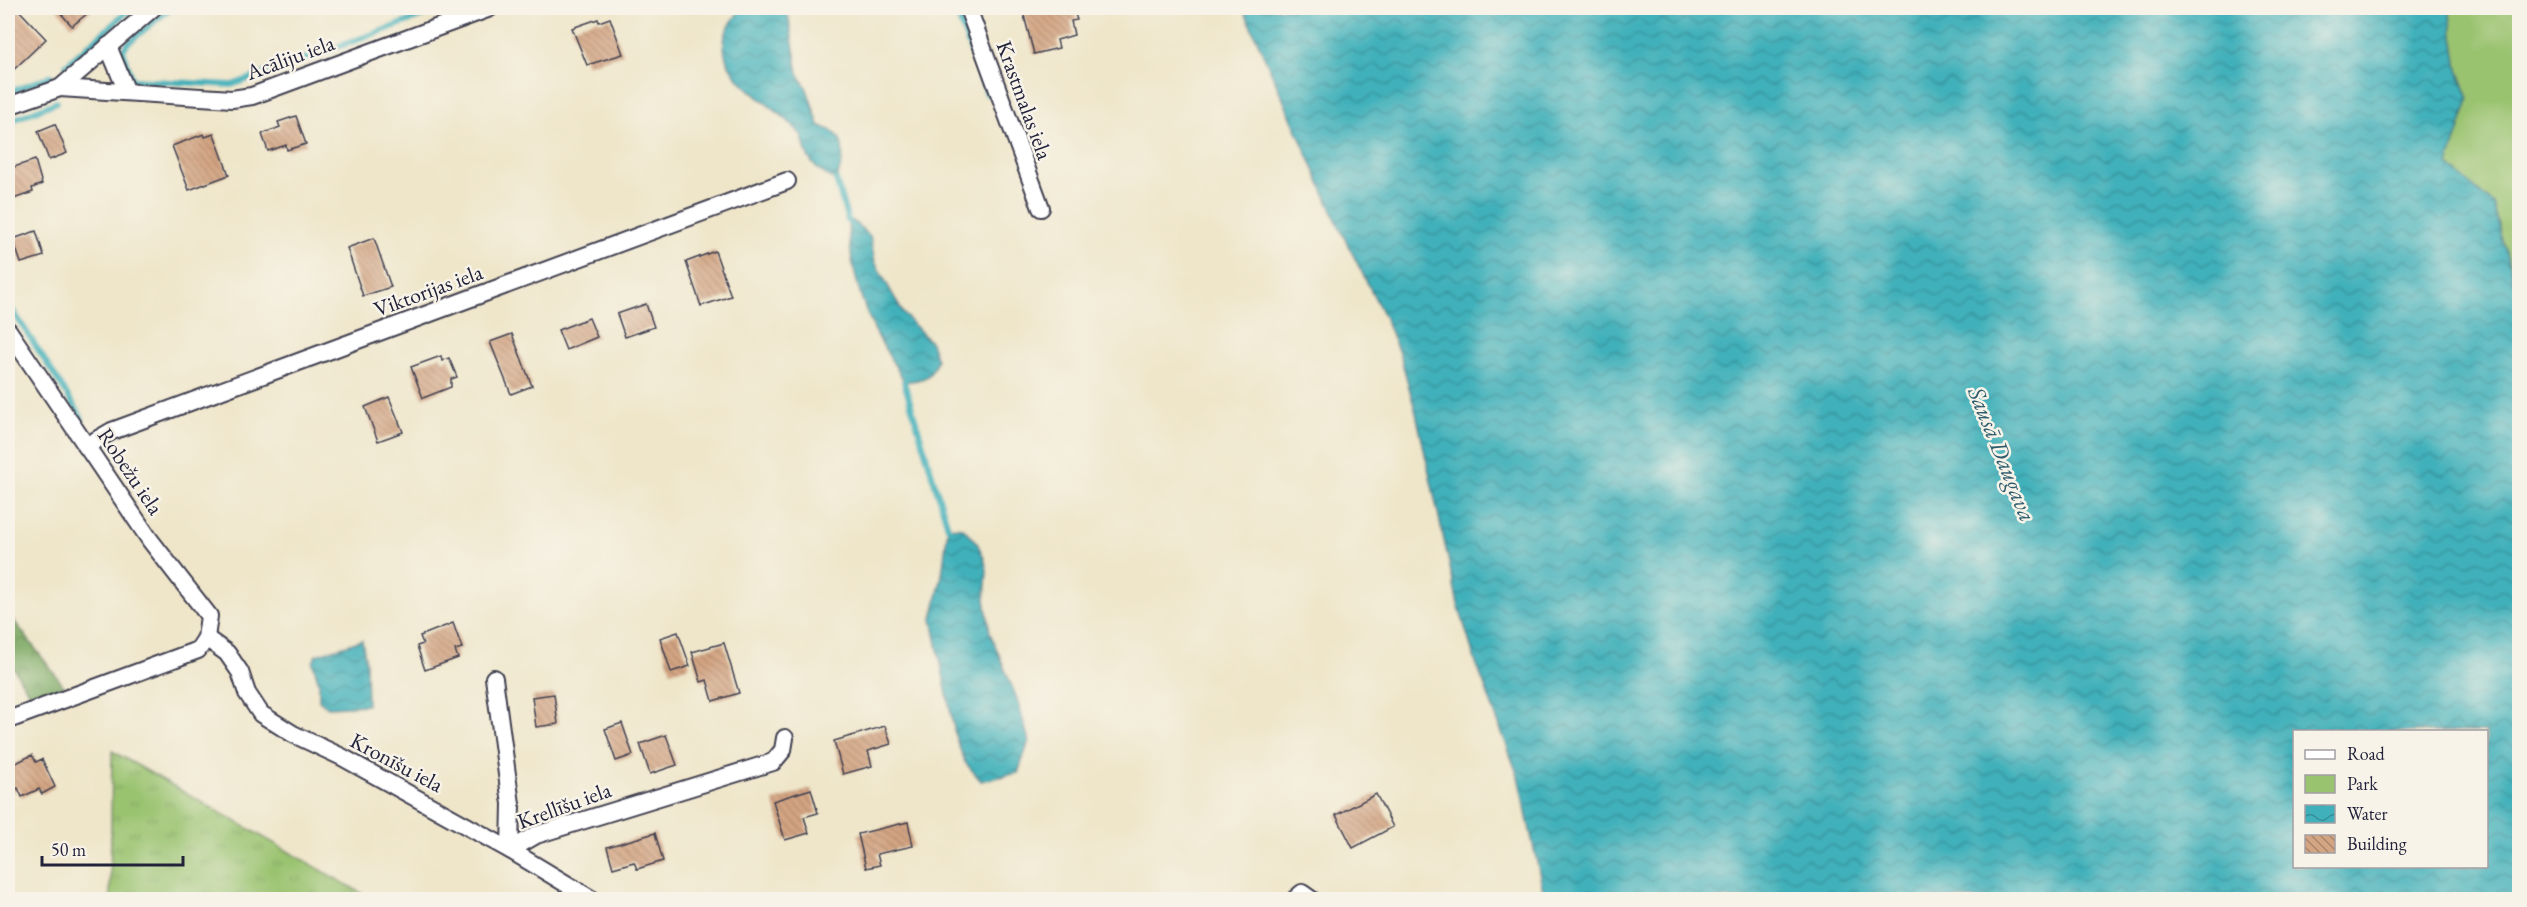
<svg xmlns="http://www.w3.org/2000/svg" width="2527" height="907" font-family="'EB Garamond',serif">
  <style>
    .grass { fill: url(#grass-tufts); stroke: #5e7256; stroke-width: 1.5 }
    .forest { fill: url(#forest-crowns); stroke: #4e664e; stroke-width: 1.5 }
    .green { fill: #9ac370; stroke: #5e7256; stroke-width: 1.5 }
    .water { fill: url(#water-waves); stroke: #31697a; stroke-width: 1.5; fill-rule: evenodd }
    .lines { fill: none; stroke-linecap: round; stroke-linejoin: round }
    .stream { stroke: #40b0ba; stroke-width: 6 }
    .building { fill: url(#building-back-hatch) }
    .minor-casing { stroke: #413f50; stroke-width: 20 }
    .minor { stroke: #fff; stroke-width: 16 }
    .labels { text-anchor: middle; stroke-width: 5; stroke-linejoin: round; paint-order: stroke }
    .street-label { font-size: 22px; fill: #22223b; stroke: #f7f3e8 }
    .water-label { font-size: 24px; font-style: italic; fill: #2e5b6e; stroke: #f7f3e8 }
  </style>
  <defs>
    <pattern id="grass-tufts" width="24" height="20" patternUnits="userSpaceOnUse" patternTransform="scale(1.5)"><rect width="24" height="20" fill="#9ac370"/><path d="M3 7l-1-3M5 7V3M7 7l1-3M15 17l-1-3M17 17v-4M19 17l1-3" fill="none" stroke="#84a762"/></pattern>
    <pattern id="forest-crowns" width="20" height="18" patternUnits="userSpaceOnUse" patternTransform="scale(1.5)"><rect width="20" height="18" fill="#7ba962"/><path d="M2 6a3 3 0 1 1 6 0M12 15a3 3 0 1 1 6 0" fill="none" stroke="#648952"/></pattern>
    <pattern id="water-waves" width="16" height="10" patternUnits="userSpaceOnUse" patternTransform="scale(1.5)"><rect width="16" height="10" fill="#40b0ba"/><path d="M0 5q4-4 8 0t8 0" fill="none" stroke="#358f98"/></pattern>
    <pattern id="building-back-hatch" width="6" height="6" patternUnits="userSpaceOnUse" patternTransform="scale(1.5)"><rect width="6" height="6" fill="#d4a583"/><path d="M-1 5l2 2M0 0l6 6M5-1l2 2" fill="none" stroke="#ac866c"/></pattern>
  </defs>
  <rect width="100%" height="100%" fill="#f7f3e8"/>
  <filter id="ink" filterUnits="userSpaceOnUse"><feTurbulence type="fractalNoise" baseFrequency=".0167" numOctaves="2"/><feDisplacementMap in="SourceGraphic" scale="12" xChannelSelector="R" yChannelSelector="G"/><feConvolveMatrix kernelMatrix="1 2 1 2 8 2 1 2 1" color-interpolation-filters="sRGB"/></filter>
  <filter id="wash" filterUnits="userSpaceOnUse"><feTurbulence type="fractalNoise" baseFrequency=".008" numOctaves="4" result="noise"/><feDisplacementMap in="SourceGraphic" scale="24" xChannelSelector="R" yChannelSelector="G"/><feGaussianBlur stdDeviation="1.35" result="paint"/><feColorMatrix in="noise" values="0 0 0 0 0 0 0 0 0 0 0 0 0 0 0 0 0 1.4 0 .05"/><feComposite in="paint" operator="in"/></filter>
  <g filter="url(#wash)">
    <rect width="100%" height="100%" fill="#efe6ca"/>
    <!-- grass -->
    <polygon class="grass" points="112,751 370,898 370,899 110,899"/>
    <!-- forest -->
    <polygon class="forest" points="8,613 64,686 31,697 8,659"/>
    <!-- green -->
    <polygon class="green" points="2449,8 2519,8 2519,321 2517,293 2493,204 2448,165 2469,99 2458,70"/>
    <!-- water -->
    <g class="water">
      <path d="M741 8H787L798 73 807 89 819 125C824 128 832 130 836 134 848 147 842 166 836 180 820 173 810 165 805 148 803 142 803 136 798 131 776 104 715 80 725 36 727 27 736 16 741 8Z"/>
      <path d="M1243 8H2449L2458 70 2469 99 2448 165 2493 204 2517 293 2519 321V899H1545L1518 776 1474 657 1458 604 1416 413 1401 358 1385 318 1340 229ZM2294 732H2486V866H2294Z"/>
      <path d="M852 220 870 236 875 262 903 313 931 343 937 360C931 379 923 380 904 382 897 368 888 355 881 342 861 308 849 260 848 221Z"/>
      <polygon points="948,527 963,528 977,543 984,558 987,570 985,599 990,633 1017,699 1029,741 1018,773 981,781 965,762 956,739 932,619 942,575"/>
      <polygon points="362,640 366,663 367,705 328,707 319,700 319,683 313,663 316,655"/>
    </g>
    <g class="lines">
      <!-- stream -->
      <g class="stream">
        <polyline points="171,8 128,43 123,50 132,80 232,85 445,8"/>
        <polyline points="955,8 987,94"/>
        <polyline points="66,65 128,11"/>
        <polyline points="8,93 51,76"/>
        <polyline points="8,122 57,102"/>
        <polyline points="836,180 848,221"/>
        <polyline points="8,303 82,418"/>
        <polyline points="904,382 948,527"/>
      </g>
    </g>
    <g id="blocks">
      <!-- building -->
      <g class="building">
        <polygon points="8,8 17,8 46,39 8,75"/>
        <polygon points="56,8 94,8 72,26"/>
        <polygon points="1022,8 1073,8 1077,20 1071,21 1074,35 1057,40 1059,48 1034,54"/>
        <polygon points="610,18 623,54 587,65 572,28 598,19 599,22"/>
        <polygon points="296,116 306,144 287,150 286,145 268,151 262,134 280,127 278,122"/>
        <polygon points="55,124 67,153 49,160 38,131"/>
        <polygon points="204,134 205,137 214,134 229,175 189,190 172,146"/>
        <polygon points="35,160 42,184 32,188 33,192 8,201 8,169"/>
        <polygon points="36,231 44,256 21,263 13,239"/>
        <polygon points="374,238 391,287 363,296 347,248"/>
        <polygon points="715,251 731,296 701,306 686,262"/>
        <polygon points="646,304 654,327 625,337 617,314"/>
        <polygon points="589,318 597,337 566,350 558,330"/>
        <polygon points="512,334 532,386 511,394 490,342"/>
        <polygon points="441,356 442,361 449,358 457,377 451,379 451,387 423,398 411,367"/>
        <polygon points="389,397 403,432 378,441 365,407"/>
        <polygon points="453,623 462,648 455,650 458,658 425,670 417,646 423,644 420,636"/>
        <polygon points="678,632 690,666 671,672 660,638"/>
        <polygon points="724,643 739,693 713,701 707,680 701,682 692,652"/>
        <polygon points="554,694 558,724 536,727 532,697"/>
        <polygon points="622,723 633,755 616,761 605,729"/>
        <polygon points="885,726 891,744 868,751 872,766 843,774 834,741"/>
        <polygon points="666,735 677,765 650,774 640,744"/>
        <polygon points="32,755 36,762 42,759 55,787 42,794 39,789 22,797 18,788 8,794 8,767"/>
        <polygon points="811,789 818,813 804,817 809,833 785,840 773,801"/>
        <polygon points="1376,794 1393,827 1353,848 1336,815"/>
        <polygon points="908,822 913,846 877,854 880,865 866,868 858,834"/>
        <polygon points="655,833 663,861 637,869 634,862 613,868 607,847"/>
      </g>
    </g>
  </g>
  <g filter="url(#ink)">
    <use href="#blocks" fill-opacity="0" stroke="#413f50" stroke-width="1.5"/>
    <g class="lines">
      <defs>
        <g id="minor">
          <polyline points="968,8 1041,208"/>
          <polyline points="108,46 127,92"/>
          <polyline points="60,88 232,99 252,96 490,8"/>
          <polyline points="8,106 60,88 153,8"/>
          <polyline points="8,330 150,540 209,616 206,638 198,650 8,720"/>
          <polyline points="86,446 112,431 787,181"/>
          <polyline points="206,638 227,653 240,672 247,693 261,714 293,734 342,757 510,850 593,900"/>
          <polyline points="494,678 511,804 510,850 536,835 773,762 783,750 785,738"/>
          <polyline points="1294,900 1302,893 1312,900"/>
        </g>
      </defs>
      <!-- minor casing -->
      <use href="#minor" class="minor-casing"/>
      <!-- minor -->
      <use href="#minor" class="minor"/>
    </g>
  </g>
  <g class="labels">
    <!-- street labels -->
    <g class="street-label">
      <text transform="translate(290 57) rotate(-20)" y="8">Acāliju iela</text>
      <text transform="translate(1025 100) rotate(70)" y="8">Krastmalas iela</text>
      <text transform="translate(428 290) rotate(-20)" y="8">Viktorijas iela</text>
      <text transform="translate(131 471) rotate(56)" y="8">Robežu iela</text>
      <text transform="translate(397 762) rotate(28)" y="8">Kronīšu iela</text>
      <text transform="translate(564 805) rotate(-20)" y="8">Krellīšu iela</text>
    </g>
    <!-- water labels -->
    <g class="water-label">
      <text transform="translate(2002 454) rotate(68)" y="8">Sausā Daugava</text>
    </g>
  </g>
  <!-- margin -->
  <rect width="2527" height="907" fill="none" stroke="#f7f3e8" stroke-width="30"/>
  <!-- legend -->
  <rect x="2293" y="730" width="195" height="138" fill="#f7f3e8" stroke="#a29fa3" stroke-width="1.5"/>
  <rect x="2305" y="750" width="30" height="9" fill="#ffffff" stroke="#a29fa3" stroke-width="1.5"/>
  <text x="2347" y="760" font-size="18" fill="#22223b">Road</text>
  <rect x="2305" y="775" width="30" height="18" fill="#9ac370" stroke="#a29fa3" stroke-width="1.5"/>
  <text x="2347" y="790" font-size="18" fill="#22223b">Park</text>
  <rect x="2305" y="805" width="30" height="18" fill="url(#water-waves)" stroke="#a29fa3" stroke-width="1.5"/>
  <text x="2347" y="820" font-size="18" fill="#22223b">Water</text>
  <rect x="2305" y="835" width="30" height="18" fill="url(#building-back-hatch)" stroke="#a29fa3" stroke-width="1.5"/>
  <text x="2347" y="850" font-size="18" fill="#22223b">Building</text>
  <!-- scale -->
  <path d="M42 856v9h141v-9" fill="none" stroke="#22223b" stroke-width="3"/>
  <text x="51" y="856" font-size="18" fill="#22223b" stroke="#f7f3e8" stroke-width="4.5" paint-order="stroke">50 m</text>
</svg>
